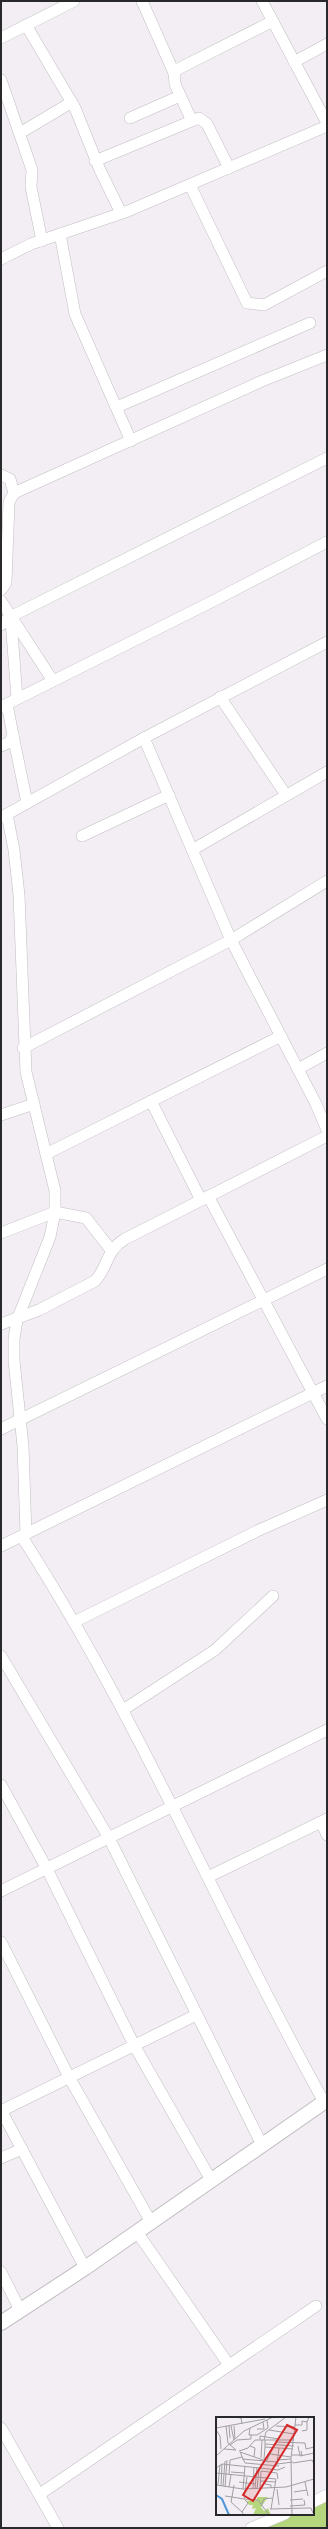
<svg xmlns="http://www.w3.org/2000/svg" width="328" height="2529" font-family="Montserrat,sans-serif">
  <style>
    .green { fill: #b6d67d }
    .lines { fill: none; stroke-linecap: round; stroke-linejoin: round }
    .minor-casing { stroke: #c2bec3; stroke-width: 12 }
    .tertiary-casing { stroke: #c2bec3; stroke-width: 16 }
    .minor { stroke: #fff; stroke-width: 11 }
    .tertiary { stroke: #fff; stroke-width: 14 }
    .inset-river { fill: none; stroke: #5097d9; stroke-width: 2 }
    .inset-road { fill: none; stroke: #a29fa3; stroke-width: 1 }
    .view { fill: #d62828; fill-opacity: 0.15; stroke: #d62828; stroke-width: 2 }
    .inset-edge { fill: none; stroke: #29282a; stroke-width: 2 }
  </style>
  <rect width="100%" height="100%" fill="#f2eef3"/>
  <!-- green -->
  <polygon class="green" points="327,2499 327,2528 262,2528 294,2514 313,2514 313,2505"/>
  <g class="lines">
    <defs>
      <g id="minor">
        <polyline points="142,1 174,73"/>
        <polyline points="262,1 327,123"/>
        <polyline points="26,25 75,108 100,170 121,213"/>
        <polyline points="1,38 74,1"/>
        <polyline points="294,62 327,44"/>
        <polyline points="1,80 32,170 31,187 42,241"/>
        <polyline points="130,118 180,96"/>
        <polyline points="191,119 175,84 174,73 178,69 273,21"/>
        <polyline points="20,133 72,102"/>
        <polyline points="95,161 199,118 207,124 229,168"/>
        <polyline points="190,185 247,303 264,305 327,271"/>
        <polyline points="60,234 75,314 131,441"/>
        <polyline points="1,259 31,244 128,211 327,126"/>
        <polyline points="117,407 310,323"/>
        <polyline points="1,475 10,479 14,493"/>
        <polyline points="1,590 6,583 9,502 14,493 262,381 327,355"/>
        <polyline points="1,601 53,681"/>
        <polyline points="11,620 17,698"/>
        <polyline points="1,625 10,617 327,458"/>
        <polyline points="220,697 286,795"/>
        <polyline points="1,707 215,600 327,542"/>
        <polyline points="13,735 27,803"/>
        <polyline points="144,738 231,940 316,1104 327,1130"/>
        <polyline points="1,746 10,742 13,735 7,704"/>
        <polyline points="7,814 14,850 19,895 26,1072 55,1191 55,1212 50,1237 17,1320 14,1339 14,1361 23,1446 26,1535"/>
        <polyline points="2,817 144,738 327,642"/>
        <polyline points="82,836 169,795"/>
        <polyline points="192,850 327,772"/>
        <polyline points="23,1048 231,940 327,881"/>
        <polyline points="298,1069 327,1053"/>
        <polyline points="151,1101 201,1200"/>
        <polyline points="1,1115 34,1104"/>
        <polyline points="46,1154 281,1036"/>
        <polyline points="208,1196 327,1419"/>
        <polyline points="1,1233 55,1212 86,1218 111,1250"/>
        <path d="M1 1324 39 1310 95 1281C109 1266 105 1251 125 1239L327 1136"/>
        <polyline points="1,1429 327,1269"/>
        <path d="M22 1537C138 1717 220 1915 324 2102"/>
        <polyline points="1,1546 327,1386"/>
        <polyline points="74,1622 257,1531 327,1500"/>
        <polyline points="1,1656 109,1838 262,2145"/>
        <polyline points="123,1710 215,1650 273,1596"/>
        <polyline points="1,1785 47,1869 134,2045 211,2180"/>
        <polyline points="321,1822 327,1835"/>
        <polyline points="208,1877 327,1819"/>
        <polyline points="1,1891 327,1730"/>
        <polyline points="1,1942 69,2077 151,2222"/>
        <polyline points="1,2110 85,2268"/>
        <polyline points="1,2111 196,2015"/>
        <polyline points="1,2158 22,2149"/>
        <polyline points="137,2232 229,2365"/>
        <polyline points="1,2272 20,2310"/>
        <polyline points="1,2428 58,2528"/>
        <polyline points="40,2494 316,2306"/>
        <polyline points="313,2502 327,2495"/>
        <polyline points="251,2528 285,2514"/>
      </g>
      <polyline id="tertiary" points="1,2323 85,2268 327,2100"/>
    </defs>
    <!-- minor casing -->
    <use href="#minor" class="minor-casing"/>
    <!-- tertiary casing -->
    <use href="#tertiary" class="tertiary-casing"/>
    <!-- minor -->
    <use href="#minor" class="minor"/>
    <!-- tertiary -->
    <use href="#tertiary" class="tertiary"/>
  </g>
  <!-- overview -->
  <g transform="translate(216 2417)">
    <rect width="98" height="98" fill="#f2eef3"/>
    <path d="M41 80H52L45 90 48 94 52 91 55 98H37L40 91 36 92 37 88H33L30 84 41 83Z" fill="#b6d67d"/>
    <path class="inset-river" d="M0 78 6 82 13 98"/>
    <path class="inset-road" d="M18 0 25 1 26 7M79 8H86V4L91 5 93 0M10 9 12 26 20 33M13 9 14 21M15 9 18 23M18 9 19 22M60 9 79 10M0 11 49 2M34 11 33 18H41L52 11 51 3M41 12H48L47 5M0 13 4 19 5 32M53 13 78 17M86 14 91 13V5M44 23V19L63 22M48 23 50 15 70 0M49 23V30L77 32M59 25 89 26 90 32 98 30M49 27 78 29M14 28 21 23 35 22V18M34 29 39 31 38 40M82 29 84 39 98 36M8 32 20 33M23 34 32 31 39 23H78M24 35 29 46 63 49M24 35 53 45M54 37 75 40M76 38H86L85 34M0 39 28 14 57 0M45 41 46 23M26 42 61 45M48 42 49 30M51 43 57 31M61 43 75 42M77 46 96 43 98 47M61 47 63 31M61 47 77 45M0 51 6 47 62 53 69 50M45 54 61 56 62 62M15 55 28 56M0 56V68L27 72 70 70 98 62M0 56 60 62 55 92M13 58 14 43 26 40M31 60 28 82 42 83 53 98M45 64 60 65M49 64V67L55 68V71M23 65 39 67M89 65 92 79M2 68 4 48M5 69 6 47M7 69 9 44M9 70 11 43M13 70 15 58M27 72 29 49M37 72 38 50M39 72 41 50M41 72 43 52M44 72 45 54M61 72 63 88M78 75 91 73M9 79 16 80 18 68M74 83 87 82M45 89 48 82 56 81M74 89 89 88 88 83M54 92 91 91H95L97 96M26 95 15 85 16 80 28 82M28 98 26 95 32 86 29 83M76 98 75 41 80 0"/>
    <path class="view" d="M71 8 81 13 37 84 27 78Z"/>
    <rect width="98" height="98" class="inset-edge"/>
  </g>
  <!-- border -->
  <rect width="328" height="2529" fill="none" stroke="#29282a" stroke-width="4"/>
</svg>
